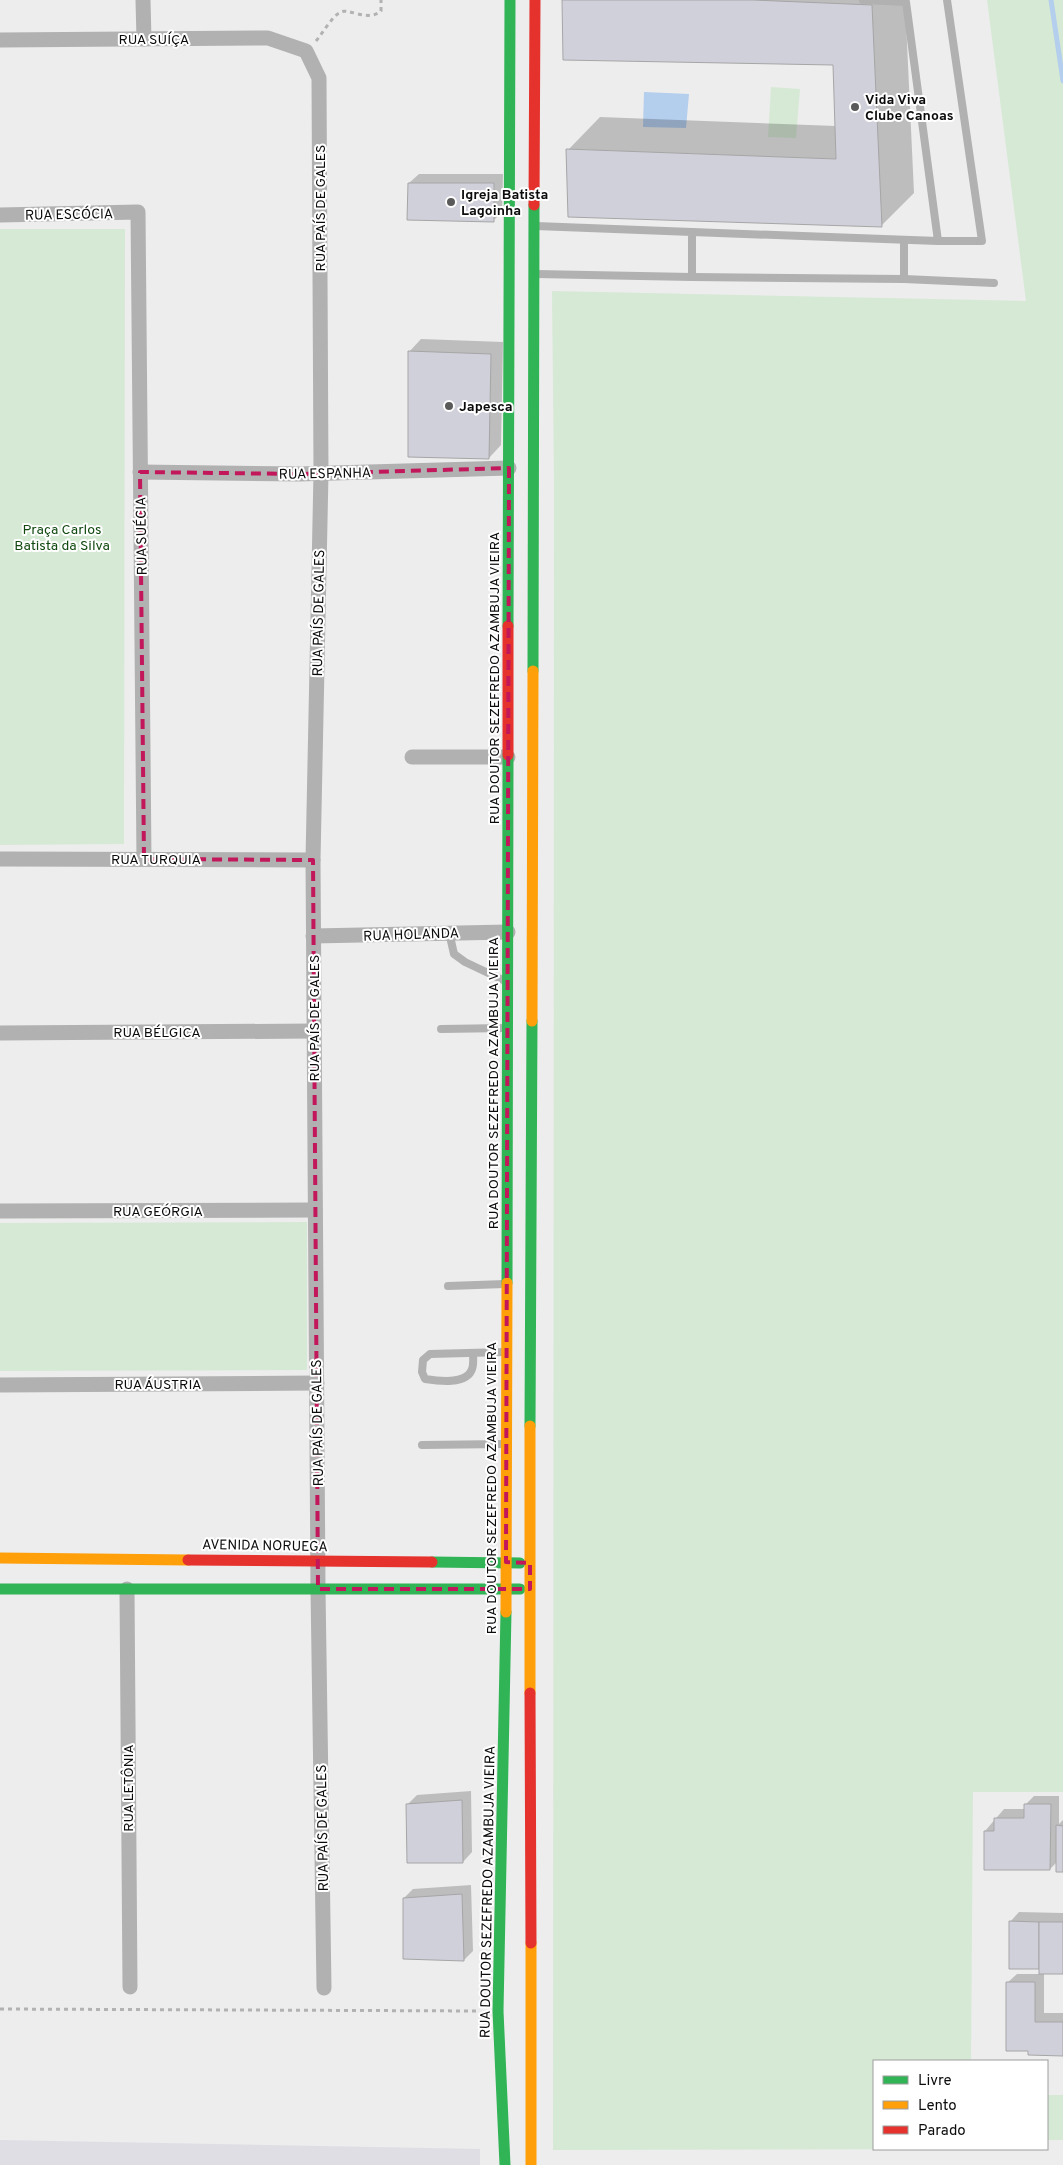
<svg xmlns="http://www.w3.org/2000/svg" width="1063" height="2165" font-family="Overpass,sans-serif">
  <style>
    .built { fill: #dedee4 }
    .green { fill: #d6e9d5 }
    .water { fill: #b4ceed }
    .shadow { fill: #0003 }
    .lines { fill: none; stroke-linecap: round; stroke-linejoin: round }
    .stream { stroke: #b4ceed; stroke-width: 5 }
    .building { fill: #d0d0da; stroke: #a6a6a7 }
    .path { stroke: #b2b2b2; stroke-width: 3; stroke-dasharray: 4 4; stroke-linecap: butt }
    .lane { stroke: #b1b1b1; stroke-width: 8 }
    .street { stroke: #b1b1b1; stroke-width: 15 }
    .fast { stroke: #30b455; stroke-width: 11 }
    .slow { stroke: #ff9f0a; stroke-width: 11 }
    .jam { stroke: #e5322d; stroke-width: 11 }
    .marked { fill: none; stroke: #c2185b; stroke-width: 4; stroke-dasharray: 10 6; stroke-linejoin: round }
    .poi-dot { fill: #5a5a5b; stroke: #fff; stroke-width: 2 }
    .labels { text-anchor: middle; stroke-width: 4; stroke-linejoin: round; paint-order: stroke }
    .street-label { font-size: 14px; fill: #0b0b0c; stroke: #fff }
    .poi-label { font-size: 14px; font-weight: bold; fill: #0b0b0c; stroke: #fff; text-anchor: start }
    .park-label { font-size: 14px; fill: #114910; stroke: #fff }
  </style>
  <rect width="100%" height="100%" fill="#ededee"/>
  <!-- built -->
  <polygon class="built" points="0,2140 480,2149 480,2165 0,2165"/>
  <!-- green -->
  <g class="green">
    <polygon points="987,0 1063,0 1063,1792 973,1792 971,2061 874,2061 874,2149 971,2149 553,2150 554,488 552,291 1026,301"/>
    <polygon points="771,87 800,89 796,138 768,137"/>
    <polygon points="0,229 125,229 124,844 0,845"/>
    <polygon points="307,1222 307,1370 0,1371 0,1223"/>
    <rect x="1047" y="2095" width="16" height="45"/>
  </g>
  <!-- water -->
  <polygon class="water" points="644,92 689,94 686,128 643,127"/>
  <!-- shadow -->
  <g class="shadow">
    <polygon points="563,0 905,0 914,193 881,226 568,150 600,117 836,126 834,63"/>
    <polygon points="419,174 503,174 502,212 493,221 409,183"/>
    <polygon points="421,339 503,342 501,445 489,458 409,352"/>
    <polygon points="471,1791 472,1852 463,1862 408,1804 417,1795"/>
    <polygon points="1034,1796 1059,1796 1059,1824 1063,1820 1063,1870 1057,1862 1050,1869 985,1831 1004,1809 1025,1809 1025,1805"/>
    <polygon points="471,1885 473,1951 464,1960 404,1898 413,1889"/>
    <polygon points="1019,1912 1063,1913 1063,1973 1044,1973 1044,2013 1063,2013 1063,2054 1029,2049 1007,1983 1017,1974 1040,1974 1041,1968 1010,1922"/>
  </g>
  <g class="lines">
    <!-- stream -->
    <polyline class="stream" points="1051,0 1063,81"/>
  </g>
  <!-- building -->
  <g class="building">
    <polygon points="562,0 753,0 872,5 882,227 568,217 566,149 836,159 833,65 563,60"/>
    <polygon points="408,183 494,183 494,222 407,220"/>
    <polygon points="408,351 491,354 489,459 408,457"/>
    <polygon points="462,1800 463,1863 407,1863 406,1804"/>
    <polygon points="1024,1804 1051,1804 1050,1870 984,1870 984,1831 994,1831 994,1818 1024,1818"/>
    <polygon points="1056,1825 1063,1826 1063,1872 1056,1872"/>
    <polygon points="462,1894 464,1961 403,1959 403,1898"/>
    <polygon points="1009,1921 1039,1922 1039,1969 1009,1969"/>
    <rect x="1039" y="1922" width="24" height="52"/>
    <polygon points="1006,1982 1035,1982 1035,2022 1063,2022 1063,2056 1028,2055 1028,2051 1006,2051"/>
  </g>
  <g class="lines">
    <!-- path -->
    <g class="path">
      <path d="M316 41C322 34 332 17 339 13 348 6 366 23 381 11V0"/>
      <polyline points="0,2009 480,2011"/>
    </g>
    <!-- lane -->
    <g class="lane">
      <polyline points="692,232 938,241 906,2 863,0"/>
      <polyline points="938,241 982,241 947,0"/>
      <polyline points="536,274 692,277 692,232 536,226"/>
      <polyline points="692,277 904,279 904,241"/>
      <polyline points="904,279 994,283"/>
      <polyline points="449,932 454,954 465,962 505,981"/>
      <polyline points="441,1029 506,1028"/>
      <polyline points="448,1286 505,1284"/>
      <path d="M473 1353C473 1358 474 1364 472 1369 467 1385 438 1381 425 1379L422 1372 423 1360 430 1354 505 1352"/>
      <polyline points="422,1445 505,1444"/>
    </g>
    <!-- street -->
    <g class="street">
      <polyline points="143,0 144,39"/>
      <polyline points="0,40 268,38 306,51 319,78 321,473 313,860 318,1589 324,1988"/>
      <polyline points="0,215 138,212 144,859"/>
      <polyline points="140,472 299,474 509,468"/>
      <polyline points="412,757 508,757"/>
      <polyline points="0,859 313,860"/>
      <polyline points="313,936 508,932"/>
      <polyline points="0,1033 314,1031"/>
      <polyline points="0,1211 315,1210"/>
      <polyline points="0,1385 317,1383"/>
      <polyline points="127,1589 130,1987"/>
    </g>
    <!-- fast -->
    <g class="fast">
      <polyline points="508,626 510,0"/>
      <polyline points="533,671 534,205"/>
      <polyline points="507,1283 508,755"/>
      <polyline points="530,1426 532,1021"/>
      <polyline points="432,1562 520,1563"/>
      <polyline points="0,1589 520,1589"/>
      <polyline points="505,2165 498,2011 506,1612"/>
    </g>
    <!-- slow -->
    <g class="slow">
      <polyline points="532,1021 533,671"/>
      <polyline points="0,1558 188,1560"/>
      <polyline points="506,1612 507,1283"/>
      <polyline points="530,1693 530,1426"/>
      <polyline points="531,1943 531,2165"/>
    </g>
    <!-- jam -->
    <g class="jam">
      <polyline points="534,205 535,0"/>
      <polyline points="508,755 508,626"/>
      <polyline points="188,1560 432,1562"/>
      <polyline points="530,1693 531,1943"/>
    </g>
  </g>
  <!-- marked area -->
  <path class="marked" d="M509 468 506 1562 530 1563V1589H318L313 860 144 859 140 472 299 474Z"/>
  <!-- markers -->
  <g class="poi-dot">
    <circle cx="855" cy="107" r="5"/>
    <circle cx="451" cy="202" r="5"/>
    <circle cx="449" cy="406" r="5"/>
  </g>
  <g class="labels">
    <!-- street labels -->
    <g class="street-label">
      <text x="154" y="44">RUA SUÍÇA</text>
      <text transform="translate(320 208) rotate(-90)" y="5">RUA PAÍS DE GALES</text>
      <text transform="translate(69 214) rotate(-1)" y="5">RUA ESCÓCIA</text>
      <text transform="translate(325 473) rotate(-1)" y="5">RUA ESPANHA</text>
      <text transform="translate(141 536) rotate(-91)" y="5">RUA SUÉCIA</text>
      <text transform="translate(318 613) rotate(-89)" y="5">RUA PAÍS DE GALES</text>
      <text transform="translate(494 678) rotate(-90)" y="5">RUA DOUTOR SEZEFREDO AZAMBUJA VIEIRA</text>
      <text x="156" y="864">RUA TURQUIA</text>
      <text transform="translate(411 934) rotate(-2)" y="5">RUA HOLANDA</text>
      <text transform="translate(314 1018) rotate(-90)" y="5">RUA PAÍS DE GALES</text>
      <text x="157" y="1037">RUA BÉLGICA</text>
      <text transform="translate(493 1083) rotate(-90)" y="5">RUA DOUTOR SEZEFREDO AZAMBUJA VIEIRA</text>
      <text x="158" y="1216">RUA GEÓRGIA</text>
      <text x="158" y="1389">RUA ÁUSTRIA</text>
      <text transform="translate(317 1423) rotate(-91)" y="5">RUA PAÍS DE GALES</text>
      <text transform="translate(491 1488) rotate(-90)" y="5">RUA DOUTOR SEZEFREDO AZAMBUJA VIEIRA</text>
      <text transform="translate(265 1545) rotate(1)" y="5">AVENIDA NORUEGA</text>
      <text transform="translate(128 1788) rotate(-90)" y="5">RUA LETÔNIA</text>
      <text transform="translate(322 1828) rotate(-91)" y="5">RUA PAÍS DE GALES</text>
      <text transform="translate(487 1892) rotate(-89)" y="5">RUA DOUTOR SEZEFREDO AZAMBUJA VIEIRA</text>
    </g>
    <!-- poi labels -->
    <g class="poi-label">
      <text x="865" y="104">Vida Viva<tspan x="865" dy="16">Clube Canoas</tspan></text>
      <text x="461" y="199">Igreja Batista<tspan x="461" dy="16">Lagoinha</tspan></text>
      <text x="459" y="411">Japesca</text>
    </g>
    <!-- park labels -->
    <g class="park-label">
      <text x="62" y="534">Praça Carlos<tspan x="62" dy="16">Batista da Silva</tspan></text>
    </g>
  </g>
  <!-- legend -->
  <rect x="873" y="2060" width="175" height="90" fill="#ffffff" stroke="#9d9d9e"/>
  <rect x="883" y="2076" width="25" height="8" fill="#30b455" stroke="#9d9d9e"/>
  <text x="918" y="2085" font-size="15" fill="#0b0b0c">Livre</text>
  <rect x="883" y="2101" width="25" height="8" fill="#ff9f0a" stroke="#9d9d9e"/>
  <text x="918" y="2110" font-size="15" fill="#0b0b0c">Lento</text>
  <rect x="883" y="2126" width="25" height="8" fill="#e5322d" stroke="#9d9d9e"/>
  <text x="918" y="2135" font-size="15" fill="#0b0b0c">Parado</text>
</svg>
